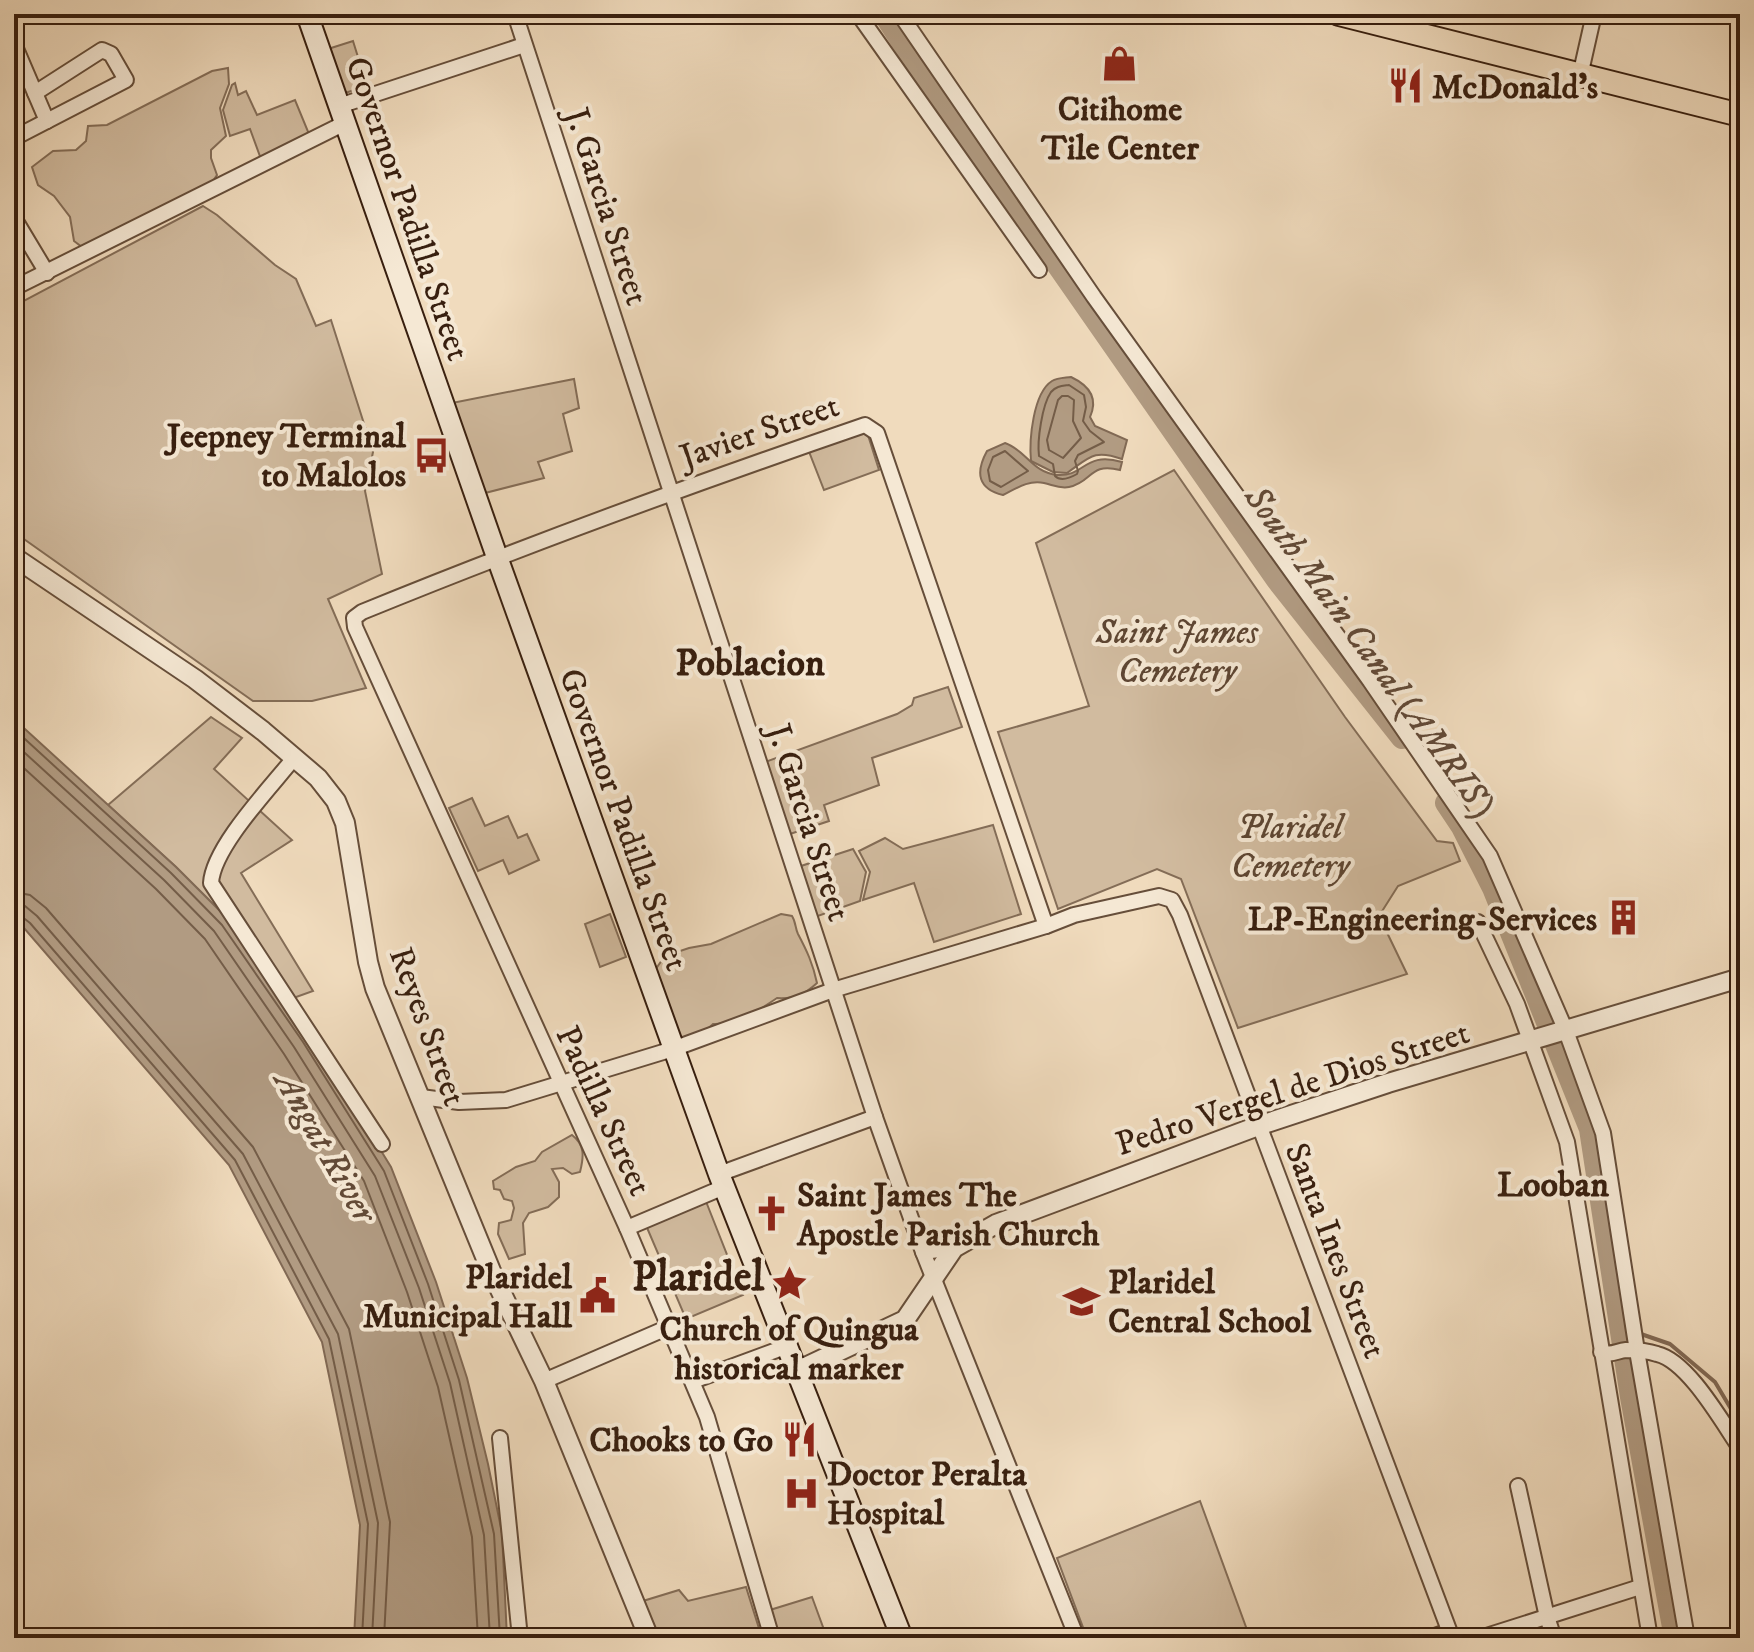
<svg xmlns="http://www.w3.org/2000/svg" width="1754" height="1652" font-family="'IM FELL DW Pica',serif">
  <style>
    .green { fill: #d1bb9f; stroke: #846d57; stroke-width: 2 }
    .water { fill: #b19b82; stroke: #816954; stroke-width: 2 }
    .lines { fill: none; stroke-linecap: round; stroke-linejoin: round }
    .shore { stroke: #745d48; stroke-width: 2 }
    .stream { stroke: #816954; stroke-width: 4 }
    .river { stroke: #b19b82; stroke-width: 22 }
    .minor-casing { stroke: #664e3a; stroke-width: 18 }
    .tertiary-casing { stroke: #664e3a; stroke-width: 22 }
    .secondary-casing { stroke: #381f0f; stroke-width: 24 }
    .trunk-casing { stroke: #381f0f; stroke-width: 26 }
    .minor { stroke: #f5e8d4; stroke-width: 14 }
    .tertiary { stroke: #f5e8d4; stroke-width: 18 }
    .secondary { stroke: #f5e8d4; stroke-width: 20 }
    .trunk { stroke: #f0dbbd; stroke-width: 22 }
    .labels { text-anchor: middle; stroke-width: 8; stroke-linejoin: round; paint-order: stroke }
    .poi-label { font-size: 34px; font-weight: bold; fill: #381f0f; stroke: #f5e8d4; text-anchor: start }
    .street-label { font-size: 34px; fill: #381f0f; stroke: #f5e8d4 }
    .park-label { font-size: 34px; font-style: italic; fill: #5e4633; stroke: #f5e8d4 }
    .water-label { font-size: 36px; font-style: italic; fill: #624a37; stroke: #f5e8d4 }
    .neighbourhood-label { font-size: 36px; font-weight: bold; fill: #381f0f; stroke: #f5e8d4 }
    .quarter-label { font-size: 38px; font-weight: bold; fill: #381f0f; stroke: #f5e8d4 }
    .district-label { font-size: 42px; font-weight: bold; fill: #381f0f; stroke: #f5e8d4 }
  </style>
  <rect width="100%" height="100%" fill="#f0dbbd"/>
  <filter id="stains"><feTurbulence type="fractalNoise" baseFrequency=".0025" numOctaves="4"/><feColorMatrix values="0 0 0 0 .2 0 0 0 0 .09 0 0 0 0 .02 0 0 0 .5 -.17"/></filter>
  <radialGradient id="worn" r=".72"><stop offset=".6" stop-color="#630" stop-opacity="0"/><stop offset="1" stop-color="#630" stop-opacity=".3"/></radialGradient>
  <!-- green -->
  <g class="green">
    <polygon points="353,41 367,86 342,94 328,49"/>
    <polygon points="228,68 229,84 220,108 226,136 211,150 211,158 217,175 213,181 82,247 74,241 70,217 54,196 38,185 32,167 53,151 76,150 86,141 88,126 107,125 212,71"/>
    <polygon points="235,83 238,95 246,91 257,115 295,100 309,134 261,159 250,129 230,136 223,110 232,85"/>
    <polygon points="203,206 217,215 275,265 296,279 316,326 331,320 373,452 365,491 382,574 328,599 366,688 312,701 253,701 14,532 14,306"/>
    <polygon points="574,379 579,408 563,414 572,451 538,462 544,478 485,493 452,403"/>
    <polygon points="862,431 867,432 879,470 824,490 808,449"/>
    <polygon points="1174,470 1345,717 1437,841 1453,843 1460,861 1398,886 1379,916 1407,974 1238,1028 1181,879 1157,869 1058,909 998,732 1089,706 1036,543"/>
    <polygon points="948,687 962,727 872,758 879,785 824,805 829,821 787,835 765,762 897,714 912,705 914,698"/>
    <polygon points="211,717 242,738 214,769 292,840 241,873 313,991 285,1001 228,919 176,867 108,805"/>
    <polygon points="472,798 485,826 508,816 518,838 527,834 539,860 509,874 503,860 478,871 449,808"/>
    <polygon points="993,825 1021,914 934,942 914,883 863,900 870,872 859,851 885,838 903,849"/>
    <polygon points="853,849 866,872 860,901 815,917 798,867"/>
    <polygon points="610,914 626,957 600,967 585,924"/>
    <path d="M781 914 792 916C796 922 795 928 798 934 807 951 813 964 817 983 804 995 795 999 777 998 758 1011 737 1025 713 1024L700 1036 685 1042 673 1031 655 970 665 956 689 948 711 944Z"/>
    <path d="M572 1135C585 1145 584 1156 580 1172L572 1174 563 1168 552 1169 559 1182V1197L548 1207 529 1213 523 1223 525 1254 509 1259 498 1234 499 1223 511 1220 514 1208 512 1201 504 1199 500 1190 494 1189 493 1181 516 1167 535 1161 542 1152Z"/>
    <polygon points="705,1199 743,1295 686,1319 645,1223"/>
    <polygon points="1200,1501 1250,1638 1087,1638 1057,1558"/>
    <polygon points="746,1587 762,1638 657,1638 643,1601 679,1590 688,1601"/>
    <polygon points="812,1597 827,1638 780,1638 770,1610"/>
  </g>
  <!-- water -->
  <g class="water">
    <path d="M1071 377C1088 385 1099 397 1090 417L1095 426 1127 440 1122 459C1094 449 1090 457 1067 473L1053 472 1031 461C1029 440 1033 393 1052 381 1057 378 1064 378 1071 377Z"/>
    <path d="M1005 443C1026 450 1033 473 1057 475 1085 477 1084 451 1122 462L1120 470C1089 462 1093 482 1069 487 1060 489 1053 485 1044 483 1028 480 1017 488 1003 495 978 489 975 473 987 451Z"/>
    <polygon points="14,719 176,867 228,919 354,1107 391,1167 436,1282 467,1378 488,1464 502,1533 507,1638 354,1638 360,1525 322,1342 229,1165 24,928 14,920"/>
  </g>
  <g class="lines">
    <!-- shore -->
    <g class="shore">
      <path d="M1069 385 1084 395 1086 407 1083 421 1090 431 1104 442 1078 455 1075 461 1078 471 1077 474C1070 478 1061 482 1055 476L1053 464 1039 456C1037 441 1042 405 1051 392 1056 386 1062 386 1069 385Z"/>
      <polygon points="1062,396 1068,396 1074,400 1073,421 1081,438 1063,458 1049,450 1047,440 1058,400"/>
      <polygon points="1005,451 1028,471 1001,487 990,481 988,470 993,457"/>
      <polyline points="14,729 171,873 222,925 303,1042 384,1171 428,1284 459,1380 494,1534 500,1638"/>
      <polyline points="14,743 164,880 214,931 294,1047 375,1176 419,1288 450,1383 484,1535 490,1638"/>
      <polyline points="14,759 156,889 205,939 284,1054 364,1181 407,1292 438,1387 472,1537 478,1638"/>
      <polyline points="14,892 30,895 46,908 253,1147 349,1329 390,1522 384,1638"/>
      <polyline points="14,905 25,906 37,916 243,1154 338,1334 378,1523 372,1638"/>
      <polyline points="14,915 21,916 30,923 235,1160 329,1339 368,1524 362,1638"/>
    </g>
    <!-- stream -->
    <g class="stream">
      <polyline points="1620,1327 1630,1330"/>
      <polyline points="1638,1333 1670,1344 1715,1382 1740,1424"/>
    </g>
    <!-- river -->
    <g class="river">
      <polyline points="884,14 981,164 1033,230 1277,580 1402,738"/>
      <polyline points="1446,803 1462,827 1493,888 1590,1129 1631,1397 1675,1638"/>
    </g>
    <defs>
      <g id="minor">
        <polyline points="515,14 875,1117 923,1252 1077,1638"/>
        <polyline points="858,14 1039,270"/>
        <polyline points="900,14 1094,297 1370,681 1490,856 1566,1031 1603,1133 1637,1351 1687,1638"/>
        <polyline points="14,44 47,121"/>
        <polyline points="1580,76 1594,14"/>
        <polyline points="339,106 524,45"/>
        <polyline points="14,138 126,80 111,54 102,50 35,93"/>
        <polyline points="14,218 47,273"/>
        <polyline points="14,288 345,123"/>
        <path d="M294 758C271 787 213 847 211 883L382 1144"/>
        <polyline points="1478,922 1517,1004 1567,1142 1650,1638"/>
        <polyline points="421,1097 459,1102 506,1100 673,1049 833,990 1046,926 1074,915 1159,896 1172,900 1180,915 1452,1638"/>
        <polyline points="719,1174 875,1117"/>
        <polyline points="627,1228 724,1187"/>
        <polyline points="923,1252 954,1248"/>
        <path d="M1601 1352C1611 1356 1616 1351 1626 1350 1635 1350 1648 1351 1657 1354 1688 1361 1722 1422 1740 1448"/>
        <polyline points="544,1381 669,1327"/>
        <polyline points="693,1381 785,1347"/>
        <polyline points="500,1438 520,1638"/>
        <polyline points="1518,1486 1547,1617 1554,1638"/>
        <path d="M772 1638 707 1417 627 1228 355 627 354 618 362 612C528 544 696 483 865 425L877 433 1046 926"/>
        <polyline points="1429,1638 1449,1631"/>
        <polyline points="1480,1638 1640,1587"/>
      </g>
      <g id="tertiary">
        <polyline points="14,557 195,679 263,731 318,778 336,801 345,823 368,962 375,988 491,1271 544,1381 649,1638"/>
        <polyline points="795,1372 905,1320 954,1248 996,1224 1258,1126 1388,1083 1740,978"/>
      </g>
      <polyline id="secondary" points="307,14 497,557 719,1174 902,1638"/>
      <polyline id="trunk" points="1339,14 1740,115"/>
    </defs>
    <!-- minor casing -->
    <use href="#minor" class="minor-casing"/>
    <!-- tertiary casing -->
    <use href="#tertiary" class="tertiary-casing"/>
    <!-- secondary casing -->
    <use href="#secondary" class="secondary-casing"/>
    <!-- trunk casing -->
    <use href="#trunk" class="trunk-casing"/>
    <!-- minor -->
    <use href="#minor" class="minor"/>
    <!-- tertiary -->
    <use href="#tertiary" class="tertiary"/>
    <!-- secondary -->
    <use href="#secondary" class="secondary"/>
    <!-- trunk -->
    <use href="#trunk" class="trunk"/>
  </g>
  <!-- icons -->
  <defs>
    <symbol id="shop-bare" viewBox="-9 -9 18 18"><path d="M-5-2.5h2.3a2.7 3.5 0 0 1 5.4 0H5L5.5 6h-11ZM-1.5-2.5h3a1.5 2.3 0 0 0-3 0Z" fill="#8f2418" stroke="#f5e8d4" stroke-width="2.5" paint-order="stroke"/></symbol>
    <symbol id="restaurant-bare" viewBox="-9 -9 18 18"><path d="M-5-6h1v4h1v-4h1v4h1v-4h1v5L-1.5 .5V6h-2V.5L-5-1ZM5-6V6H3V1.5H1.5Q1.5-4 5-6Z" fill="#8f2418" stroke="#f5e8d4" stroke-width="2.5" paint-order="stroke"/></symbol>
    <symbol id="bus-bare" viewBox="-9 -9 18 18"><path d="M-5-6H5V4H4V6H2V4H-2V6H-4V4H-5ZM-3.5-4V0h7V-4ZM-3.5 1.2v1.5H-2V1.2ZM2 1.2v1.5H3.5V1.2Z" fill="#8f2418" stroke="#f5e8d4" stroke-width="2.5" paint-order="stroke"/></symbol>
    <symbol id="building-bare" viewBox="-9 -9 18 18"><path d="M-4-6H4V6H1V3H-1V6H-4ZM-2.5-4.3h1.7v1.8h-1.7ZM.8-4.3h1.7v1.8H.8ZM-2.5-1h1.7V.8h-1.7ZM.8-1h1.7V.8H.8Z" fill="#8f2418" stroke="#f5e8d4" stroke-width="2.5" paint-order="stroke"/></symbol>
    <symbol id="church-bare" viewBox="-9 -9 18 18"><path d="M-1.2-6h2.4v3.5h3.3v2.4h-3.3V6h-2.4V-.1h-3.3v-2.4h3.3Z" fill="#8f2418" stroke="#f5e8d4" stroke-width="2.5" paint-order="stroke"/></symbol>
    <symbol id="sight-bare" viewBox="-9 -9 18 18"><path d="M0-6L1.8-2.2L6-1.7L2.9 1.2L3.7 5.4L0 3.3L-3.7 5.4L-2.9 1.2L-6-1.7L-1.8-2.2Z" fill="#8f2418" stroke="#f5e8d4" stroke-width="2.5" paint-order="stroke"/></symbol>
    <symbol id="civic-bare" viewBox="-9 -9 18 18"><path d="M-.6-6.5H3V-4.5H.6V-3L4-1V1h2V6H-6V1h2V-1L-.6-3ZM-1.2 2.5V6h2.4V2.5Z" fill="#8f2418" stroke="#f5e8d4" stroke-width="2.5" paint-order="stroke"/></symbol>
    <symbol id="school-bare" viewBox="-9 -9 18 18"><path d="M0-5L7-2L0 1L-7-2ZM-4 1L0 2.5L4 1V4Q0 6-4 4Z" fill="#8f2418" stroke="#f5e8d4" stroke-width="2.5" paint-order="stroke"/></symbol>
    <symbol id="hospital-bare" viewBox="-9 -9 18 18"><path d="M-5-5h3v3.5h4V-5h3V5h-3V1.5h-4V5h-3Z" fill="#8f2418" stroke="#f5e8d4" stroke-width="2.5" paint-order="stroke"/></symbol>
  </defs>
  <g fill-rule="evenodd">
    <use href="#shop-bare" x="1094" y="38" width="51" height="51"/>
    <use href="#restaurant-bare" x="1380" y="60" width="51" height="51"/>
    <use href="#bus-bare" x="406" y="430" width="51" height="51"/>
    <use href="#building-bare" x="1598" y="892" width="51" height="51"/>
    <use href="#church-bare" x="746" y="1188" width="51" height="51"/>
    <use href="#sight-bare" x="764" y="1258" width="51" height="51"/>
    <use href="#civic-bare" x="572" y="1270" width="51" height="51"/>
    <use href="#school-bare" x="1056" y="1276" width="51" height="51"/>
    <use href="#restaurant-bare" x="774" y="1414" width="51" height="51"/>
    <use href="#hospital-bare" x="776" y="1468" width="51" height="51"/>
  </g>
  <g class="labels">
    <!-- poi labels -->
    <g class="poi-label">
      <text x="1432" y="98">McDonald's</text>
      <text x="1120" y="120" text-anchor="middle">Citihome<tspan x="1120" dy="39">Tile Center</tspan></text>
      <text x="406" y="447" text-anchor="end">Jeepney Terminal<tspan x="406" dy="39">to Malolos</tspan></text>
      <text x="1597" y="930" text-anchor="end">LP-Engineering-Services</text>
      <text x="797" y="1206">Saint James The<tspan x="797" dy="39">Apostle Parish Church</tspan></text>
      <text x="572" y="1288" text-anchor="end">Plaridel<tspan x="572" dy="39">Municipal Hall</tspan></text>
      <text x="1108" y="1293">Plaridel<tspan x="1108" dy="39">Central School</tspan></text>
      <text x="789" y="1340" text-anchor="middle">Church of Quingua<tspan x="789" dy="39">historical marker</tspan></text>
      <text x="773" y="1451" text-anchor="end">Chooks to Go</text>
      <text x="827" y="1485">Doctor Peralta<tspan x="827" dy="39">Hospital</tspan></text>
    </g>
    <!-- street labels -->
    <g class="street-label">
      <text transform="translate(608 206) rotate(72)" y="12">J. Garcia Street</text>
      <text transform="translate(409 208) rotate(71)" y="12">Governor Padilla Street</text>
      <text transform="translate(759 430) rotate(-19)" y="12">Javier Street</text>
      <text transform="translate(625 819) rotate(70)" y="12">Governor Padilla Street</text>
      <text transform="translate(810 822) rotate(72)" y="12">J. Garcia Street</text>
      <text transform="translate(429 1026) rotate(70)" y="12">Reyes Street</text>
      <text transform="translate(1292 1087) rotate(-18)" y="12">Pedro Vergel de Dios Street</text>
      <text transform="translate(605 1110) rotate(65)" y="12">Padilla Street</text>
      <text transform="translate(1337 1250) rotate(69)" y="12">Santa Ines Street</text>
    </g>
    <!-- park labels -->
    <g class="park-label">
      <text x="1177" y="643">Saint James<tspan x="1177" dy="39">Cemetery</tspan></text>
      <text x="1290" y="838">Plaridel<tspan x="1290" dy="39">Cemetery</tspan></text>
    </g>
    <!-- water labels -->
    <g class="water-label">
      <text transform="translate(1371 650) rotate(54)" y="13">South Main Canal (AMRIS)</text>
      <text transform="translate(327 1146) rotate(60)" y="13">Angat River</text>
    </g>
    <!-- neighbourhood labels -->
    <g class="neighbourhood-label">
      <text x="1553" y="1196">Looban</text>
    </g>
    <!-- quarter labels -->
    <g class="quarter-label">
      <text x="750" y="675">Poblacion</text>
    </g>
    <!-- district labels -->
    <g class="district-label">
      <text x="698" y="1290">Plaridel</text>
    </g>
  </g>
  <!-- margin -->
  <rect width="1754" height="1652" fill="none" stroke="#f0dbbd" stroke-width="48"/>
  <rect x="16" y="16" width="1722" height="1620" fill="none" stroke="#381f0f" stroke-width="4"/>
  <rect x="24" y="24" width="1706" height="1604" fill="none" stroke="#381f0f" stroke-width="2"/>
  <rect width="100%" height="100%" filter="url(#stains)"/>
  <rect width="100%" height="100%" fill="url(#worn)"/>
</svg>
